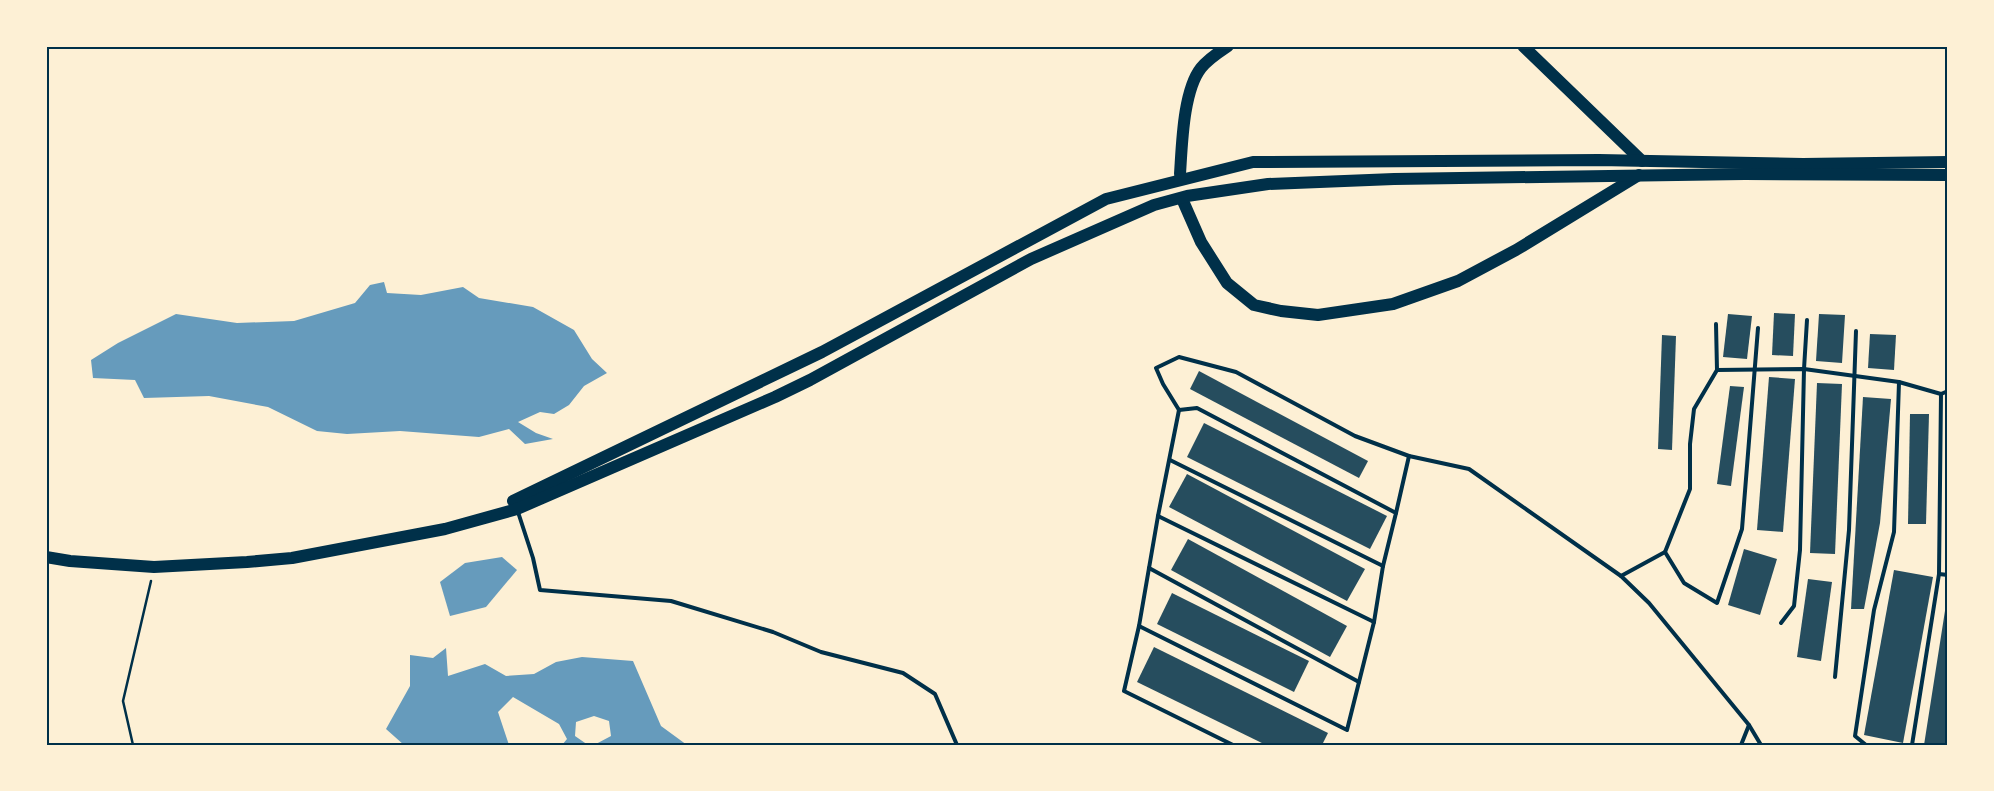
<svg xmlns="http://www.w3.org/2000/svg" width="1994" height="791" font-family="Literata,serif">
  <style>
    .water { fill: #669bbc }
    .building { fill: #264d5e }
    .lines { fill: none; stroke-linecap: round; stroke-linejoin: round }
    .path { stroke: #003049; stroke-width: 2.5 }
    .service { stroke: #003049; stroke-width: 4 }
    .primary { stroke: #003049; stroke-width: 12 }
    .neatline { fill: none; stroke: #003049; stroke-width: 2 }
  </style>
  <rect width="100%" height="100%" fill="#fdf0d5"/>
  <!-- water -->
  <g class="water">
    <polygon points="384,282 387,293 421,295 463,287 479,298 533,307 574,330 592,359 607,373 584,386 569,405 554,414 540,412 518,422 536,433 553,439 525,444 509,429 479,437 400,431 347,434 317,431 268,407 209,396 144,398 135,380 93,378 91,360 118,343 176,314 237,323 294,321 355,303 370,285"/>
    <polygon points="502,557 517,570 486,607 450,616 440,582 465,563"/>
    <polygon points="446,648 448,676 485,664 506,676 534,674 556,662 582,657 633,661 661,726 687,745 594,745 611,736 609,721 594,716 576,722 575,736 588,745 562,745 567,739 559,724 513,697 498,712 509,745 404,745 386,729 410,686 410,655 433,658"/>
  </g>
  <!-- building -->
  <g class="building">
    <polygon points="1774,313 1795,314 1793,356 1772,355"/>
    <polygon points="1728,314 1752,316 1747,359 1723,357"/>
    <polygon points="1819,314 1845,315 1842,363 1816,361"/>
    <polygon points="1870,334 1896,335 1894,370 1868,368"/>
    <polygon points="1662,335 1676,336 1672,450 1658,449"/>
    <polygon points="1199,371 1368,461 1359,478 1190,389"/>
    <polygon points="1769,377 1795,379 1783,532 1757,530"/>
    <polygon points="1817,383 1842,384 1835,554 1810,553"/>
    <polygon points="1730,386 1744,387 1731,486 1717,484"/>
    <polygon points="1863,397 1891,399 1880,523 1864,609 1851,609"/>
    <polygon points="1910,414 1929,414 1926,524 1908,524"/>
    <polygon points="1204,423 1387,516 1370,549 1187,457"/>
    <polygon points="1187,474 1365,569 1347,601 1169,507"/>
    <polygon points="1188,539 1347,626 1330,657 1171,570"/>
    <polygon points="1744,549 1777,559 1760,615 1728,605"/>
    <polygon points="1894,570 1933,577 1903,743 1864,735"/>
    <polygon points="1808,579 1832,582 1821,661 1797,657"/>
    <polygon points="1172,593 1309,661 1294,692 1157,624"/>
    <polygon points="1947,598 1948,745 1924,745"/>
    <polygon points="1154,647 1328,733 1322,745 1266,745 1137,682"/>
  </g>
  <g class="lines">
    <!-- path -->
    <polyline class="path" points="133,745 123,701 151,581"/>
    <!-- service -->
    <g class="service">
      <polyline points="1716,324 1717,370"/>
      <polyline points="1179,410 1158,516 1139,626 1124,691 1233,745"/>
      <polyline points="1170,460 1383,566"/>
      <polyline points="518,512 533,558 540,590 671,601 773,632 821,652 903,673 935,694 957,745"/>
      <polyline points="1396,513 1409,456"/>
      <polyline points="1158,516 1374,622"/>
      <polyline points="1665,552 1684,583 1717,603 1742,529 1758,328"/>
      <polyline points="1149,568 1359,682"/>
      <polyline points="1939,574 1948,575"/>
      <polyline points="1621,576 1665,552 1690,489 1690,444 1694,409 1717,370 1804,369 1899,382 1941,394 1948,391"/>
      <polyline points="1781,623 1794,606 1800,550 1804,369 1807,320"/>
      <polyline points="1139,626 1347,730 1374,622 1383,566 1396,513 1197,408 1179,410 1163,384 1156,368 1179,357 1236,372 1355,436 1409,456 1469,469 1621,576 1649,603 1749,725 1761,745"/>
      <polyline points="1835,677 1849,530 1856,331"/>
      <polyline points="1741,745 1749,725"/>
      <polyline points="1866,745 1855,736 1874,610 1894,532 1899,382"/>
      <polyline points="1912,745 1939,574 1941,394"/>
    </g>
    <!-- primary -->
    <g class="primary">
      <polyline points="1523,46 1642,161"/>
      <path d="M1180 174C1182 145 1183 91 1201 68 1208 59 1219 52 1228 46"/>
      <polyline points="1183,201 1201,242 1227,283 1254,305 1281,311 1318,315 1393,304 1458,281 1516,250 1639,175"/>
      <polyline points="513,501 822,352 1106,199 1253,162 1599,160 1803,164 1948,162"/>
      <polyline points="46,557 70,561 154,567 247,562 292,558 445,529 517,509 775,397 810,380 1031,259 1154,205 1187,196 1268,184 1394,179 1745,174 1948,175"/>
    </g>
  </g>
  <!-- border -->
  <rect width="1994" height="791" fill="none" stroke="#fdf0d5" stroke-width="95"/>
  <rect x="48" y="48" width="1898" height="696" class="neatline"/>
</svg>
